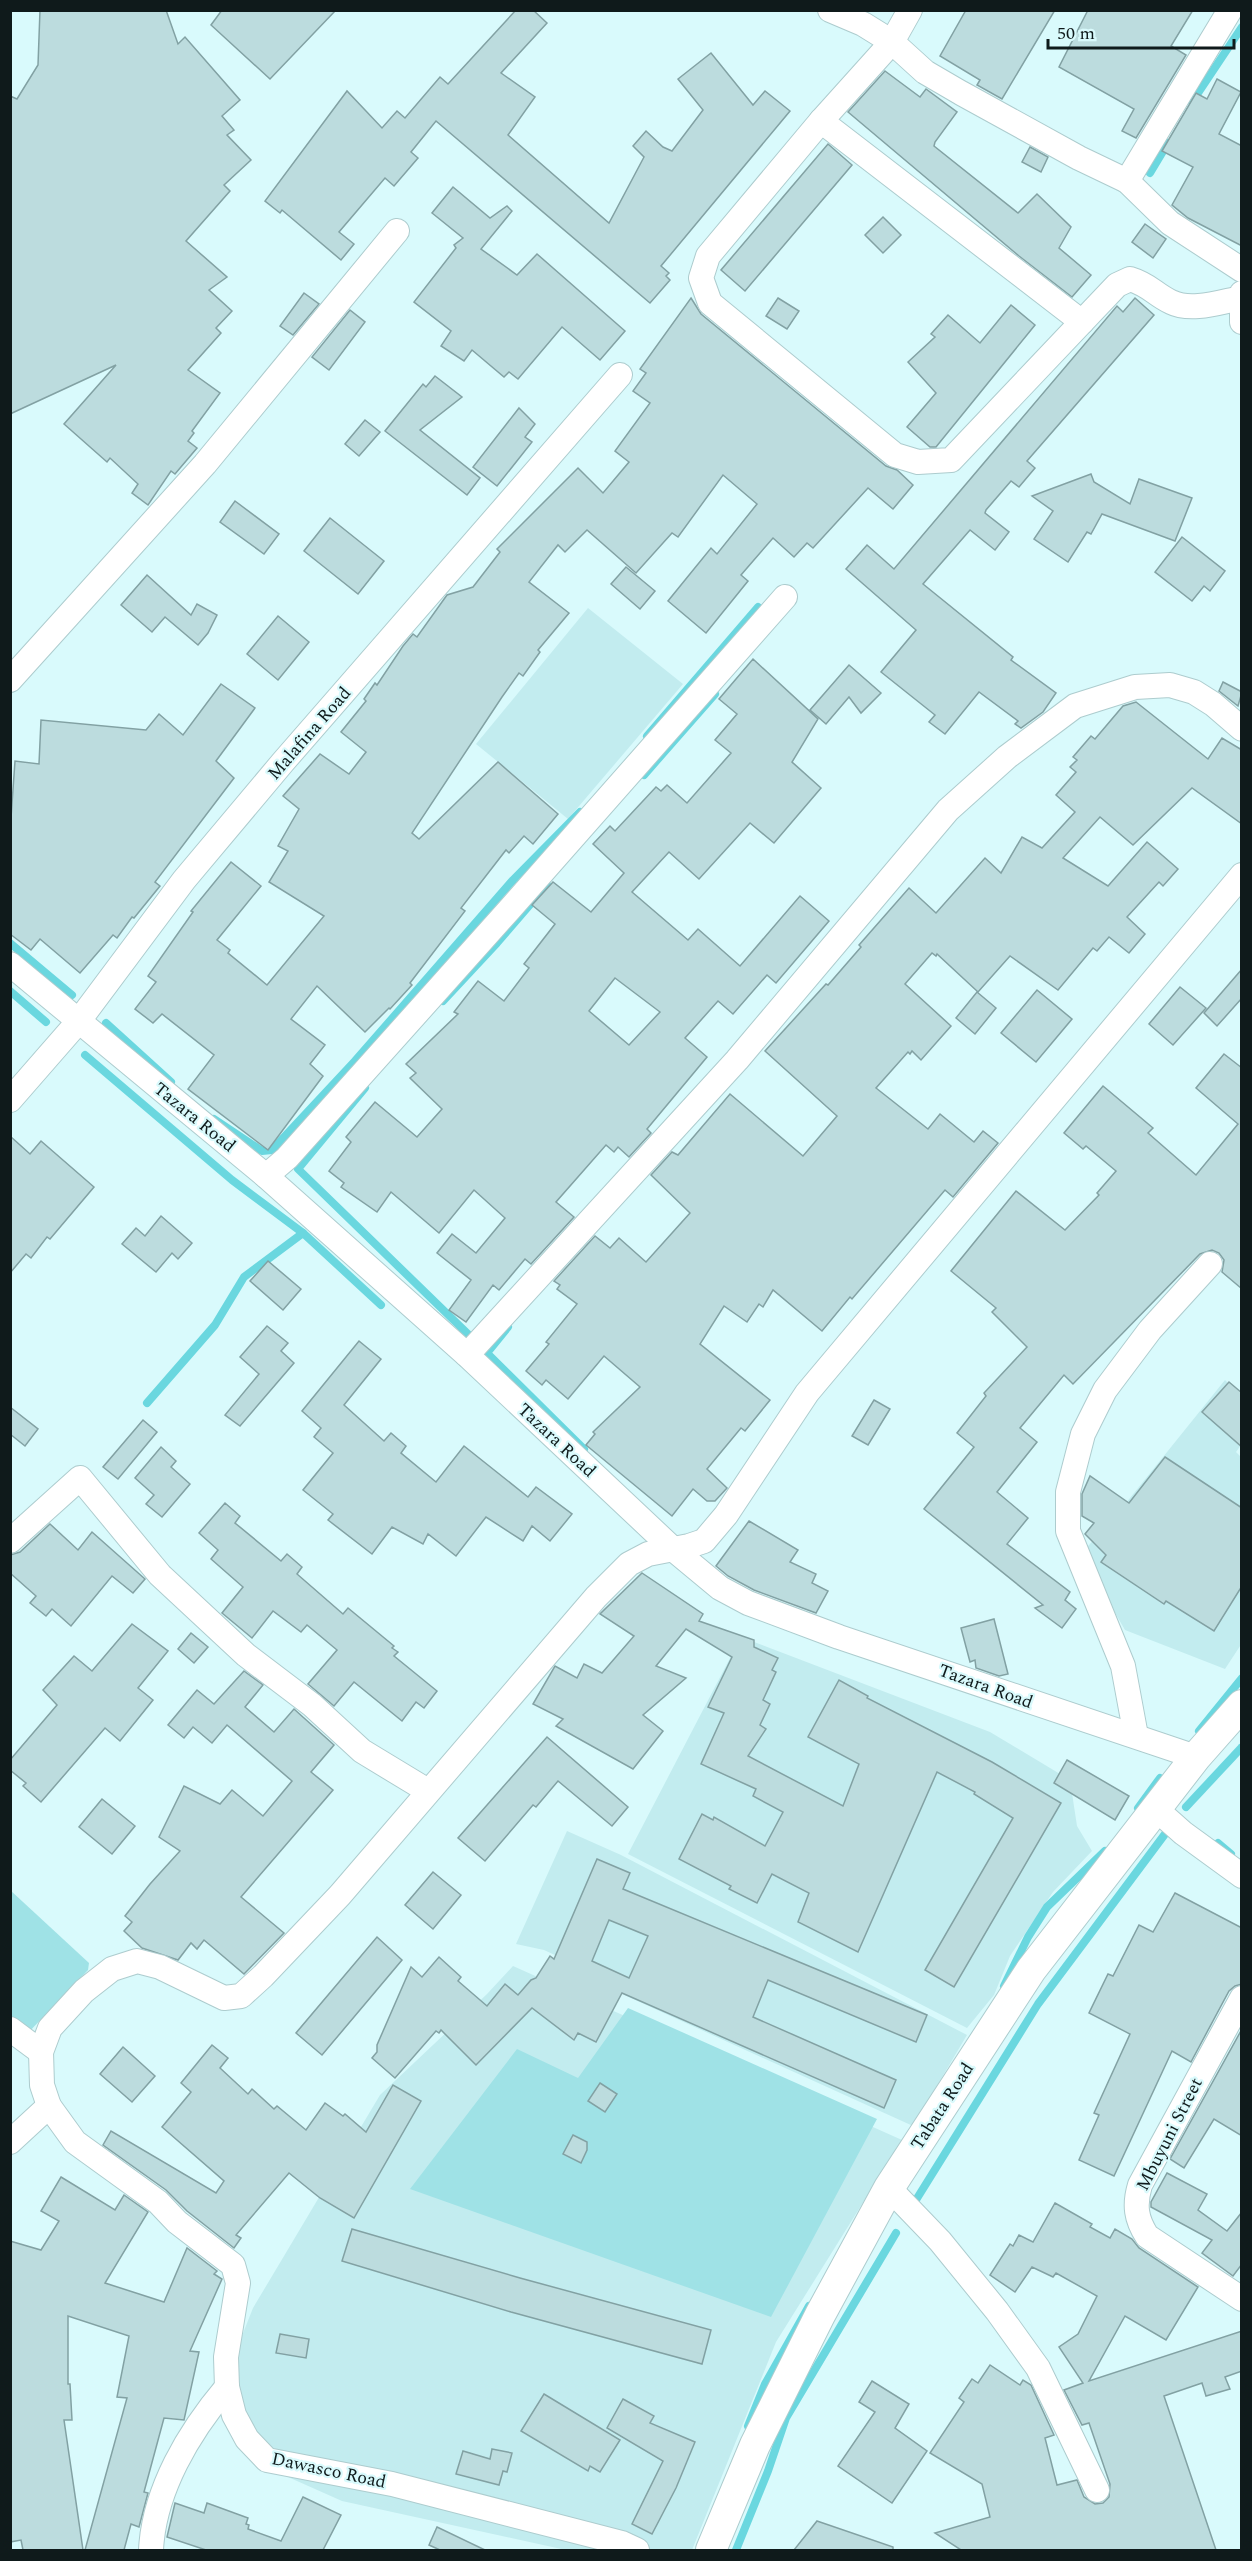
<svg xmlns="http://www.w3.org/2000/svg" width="1252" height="2561" font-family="Spectral,serif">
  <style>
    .built { fill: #c2ecef }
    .green { fill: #9fe2e6 }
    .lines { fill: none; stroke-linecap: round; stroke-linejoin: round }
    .stream { stroke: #6ad7df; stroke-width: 8 }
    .building { fill: #bcdcde; stroke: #82a1a3; stroke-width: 1.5; fill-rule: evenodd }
    .minor-casing { stroke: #adccce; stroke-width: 26 }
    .major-casing { stroke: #adccce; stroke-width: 32 }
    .minor { stroke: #fff; stroke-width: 24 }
    .major { stroke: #fff; stroke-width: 30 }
    .labels { text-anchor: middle; stroke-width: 4.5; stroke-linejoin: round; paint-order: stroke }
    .street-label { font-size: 18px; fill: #0f1a1b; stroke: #d9fafc }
  </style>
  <rect width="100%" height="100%" fill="#d9fafc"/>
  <!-- built -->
  <g class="built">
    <polygon points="588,608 683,684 568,819 476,744"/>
    <polygon points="1225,1380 1241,1396 1241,1445 1236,1452 1242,1458 1242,1643 1225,1669 1125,1630 1081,1554 1122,1508"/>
    <polygon points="741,1637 990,1732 1070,1780 1077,1826 1092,1851 1053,1892 1010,1956 994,1995 967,2028 628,1854"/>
    <polygon points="567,1831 621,1855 967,2035 913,2126 622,1994 570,1962 544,1950 516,1944"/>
    <polygon points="513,1966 902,2140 776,2342 692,2550 566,2550 342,2501 261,2465 230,2366 253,2308 380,2095 487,1994"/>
  </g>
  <!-- green -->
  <g class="green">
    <polygon points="10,1890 89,1963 88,1970 26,2035 11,2023"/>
    <polygon points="628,2008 877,2119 771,2317 410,2189 517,2049 578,2078"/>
  </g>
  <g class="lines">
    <!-- stream -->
    <g class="stream">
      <polyline points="1192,102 1242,27"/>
      <polyline points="1150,173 1168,143"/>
      <polyline points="647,736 758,607"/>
      <polyline points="644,775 715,694"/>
      <polyline points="10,943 72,995"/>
      <polyline points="10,991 46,1022"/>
      <polyline points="443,1001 497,943 547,885"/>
      <polyline points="106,1023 171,1082"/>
      <polyline points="85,1055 232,1180 303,1233 381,1305"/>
      <polyline points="365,1088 298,1169 468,1334"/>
      <polyline points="214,1119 262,1151 272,1150 355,1061 513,880 580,812"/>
      <polyline points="508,1327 487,1353 584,1449"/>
      <polyline points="147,1403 215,1325 244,1277 303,1233"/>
      <polyline points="1199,1731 1242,1678"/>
      <polyline points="1186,1807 1242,1747"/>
      <polyline points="1138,1808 1160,1778"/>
      <polyline points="1218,1843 1231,1854"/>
      <polyline points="1004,1986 1028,1937 1047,1907 1105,1851"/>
      <polyline points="911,2208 1038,2004 1168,1830"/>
      <polyline points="748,2426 765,2384 809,2306"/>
      <polyline points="736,2550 768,2471 786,2418 896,2233"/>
    </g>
  </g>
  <!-- building -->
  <g class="building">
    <polygon points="40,10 166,10 178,44 185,37 240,100 222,116 234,130 227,135 251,160 224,185 230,191 186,241 227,277 209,290 232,311 216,328 221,333 188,370 220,393 192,431 194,433 188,441 197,448 175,474 171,471 148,505 132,493 138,484 110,458 107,462 64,424 116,365 10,414 10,96 17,99 38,65"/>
    <polygon points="222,10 336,10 270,79 211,25"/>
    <polygon points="516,10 533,10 547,23 501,73 535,97 508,135 609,223 644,157 633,146 646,131 663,147 672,151 703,110 678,79 711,53 753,105 765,91 790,111 661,266 669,273 666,276 670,280 650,303 436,121 411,152 418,158 394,186 385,178 339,232 354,244 341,260 282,210 280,213 265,201 347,91 382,128 397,111 405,118 440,77 448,84"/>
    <polygon points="966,10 1055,10 1002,99 977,85 980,80 940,56"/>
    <polygon points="1088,10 1193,10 1171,46 1186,55 1136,138 1122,131 1134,109 1059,67"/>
    <polygon points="885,71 920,97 926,89 957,112 935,142 934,146 1018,213 1037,194 1071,227 1059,248 1091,275 1072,297 1019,256 848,112"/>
    <polygon points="1217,79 1241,92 1219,134 1242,146 1242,246 1188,218 1172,205 1193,167 1162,151 1196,93 1207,99"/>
    <polygon points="828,144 852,165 745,291 721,270"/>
    <polygon points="1030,147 1048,157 1041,172 1022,162"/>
    <polygon points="453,187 490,218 507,206 512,211 481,249 517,275 537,254 625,331 600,360 562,327 518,379 509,372 504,377 472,350 464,361 441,346 451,331 414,302 456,248 454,245 463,238 432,213"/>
    <polygon points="883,217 901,235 883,253 865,235"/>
    <polygon points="1145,224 1166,239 1153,258 1132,242"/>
    <polygon points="304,293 319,304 293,335 280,326"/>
    <polygon points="691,298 701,314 886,466 897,470 913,485 893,509 868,488 813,548 807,543 794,557 773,538 741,575 748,581 706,633 668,601 711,548 717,554 757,504 723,475 678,537 672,533 636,573 587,530 565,552 558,545 529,582 569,613 538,650 540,652 523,676 519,673 502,697 412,833 419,839 498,762 558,814 533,844 524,836 509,853 506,850 461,908 465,911 410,983 412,985 390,1009 389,1008 365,1032 317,986 291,1019 325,1045 310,1064 323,1076 268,1150 188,1089 214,1055 162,1014 153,1023 135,1009 156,982 148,976 193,912 191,911 231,862 261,886 217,940 230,950 228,953 267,985 324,916 269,882 288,851 278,846 299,809 283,796 320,754 349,774 366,752 341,732 366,701 364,699 375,683 377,685 403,646 413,634 417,637 447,595 473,587 500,552 497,549 578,468 603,493 629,462 615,451 650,403 633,391 646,373 640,369"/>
    <polygon points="778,298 799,311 787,329 766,316"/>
    <polygon points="1135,298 1154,315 1027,461 1035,468 1019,487 1011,481 986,510 985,513 1009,532 995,550 970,530 923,584 1013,657 1011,660 1056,693 1043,712 1021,728 1015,724 1018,721 979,692 945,734 929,722 935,715 881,672 916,630 846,569 867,545 894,569 1117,306 1123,312"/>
    <polygon points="1011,305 1035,325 936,447 930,447 907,427 936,393 908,362 935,337 931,334 948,315 980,343"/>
    <polygon points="350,310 365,322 329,370 312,357"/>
    <polygon points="435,376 462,397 420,430 480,478 467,495 385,431 423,384 426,387"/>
    <polygon points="519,408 535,424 525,437 532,442 497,486 473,467"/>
    <polygon points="365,420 380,432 359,456 345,444"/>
    <polygon points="1091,474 1094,482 1130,504 1139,479 1192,498 1175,541 1102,514 1091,534 1087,532 1068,562 1034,539 1053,511 1032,496"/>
    <polygon points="235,501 279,534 264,554 220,522"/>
    <polygon points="330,518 384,561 358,594 304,551"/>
    <polygon points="1182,537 1225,571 1210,591 1204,586 1192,601 1155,572"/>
    <polygon points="626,567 655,591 640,609 611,584"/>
    <polygon points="147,575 191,615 197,604 217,615 208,633 198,645 165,617 152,632 121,605"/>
    <polygon points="278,616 309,642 278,680 247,654"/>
    <path d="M753 659 818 719 792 762 821 788 774 843 750 823 699 879 669 852 632 892 688 940 698 929 740 966 800 896 829 921 776 983 767 975 733 1014 718 1001 685 1038 707 1057 647 1129 651 1133 629 1157 618 1147 614 1152 606 1145 556 1202 574 1217 531 1264 525 1259 499 1290 493 1285 466 1322 449 1310 471 1280 437 1253 452 1234 476 1253 505 1218 474 1190 439 1233 391 1192 377 1212 341 1187 344 1183 329 1171 351 1142 346 1137 375 1102 417 1137 442 1109 410 1078 416 1073 406 1064 458 1014 454 1012 478 981 504 1001 529 968 524 964 555 924 532 905 553 882 591 912 624 873 593 844 610 826 615 831 656 787 661 791 667 785 687 803 731 753 715 740 737 714 719 699ZM615 978 660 1012 629 1045 589 1011Z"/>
    <polygon points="849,665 881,693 861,713 849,697 826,724 810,710"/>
    <polygon points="1223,682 1242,692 1238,706 1219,691"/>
    <polygon points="221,684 255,708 216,761 234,778 155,882 160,886 134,918 132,917 117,938 113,935 80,973 40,939 31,950 10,934 10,832 15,761 39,764 41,720 146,730 159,714 183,735"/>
    <polygon points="1136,702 1208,759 1222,738 1242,750 1242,824 1192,788 1133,845 1100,817 1063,858 1108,886 1147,842 1178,869 1163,886 1159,882 1127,917 1145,934 1129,953 1109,937 1097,951 1093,948 1058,990 1010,956 978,992 937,954 936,956 932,953 905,984 951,1026 921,1060 912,1051 910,1054 908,1052 876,1088 928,1129 940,1114 974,1142 983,1131 998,1143 953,1197 945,1190 852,1299 850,1297 822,1331 773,1290 763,1307 759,1304 747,1322 724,1306 700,1344 770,1400 745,1431 741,1428 707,1469 727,1488 715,1501 707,1501 693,1489 672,1516 586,1445 595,1434 593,1432 640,1387 604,1356 568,1399 546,1380 542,1385 526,1371 549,1344 546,1342 577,1304 557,1289 560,1285 554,1281 595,1236 610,1248 619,1238 646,1262 690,1213 651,1175 672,1152 678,1155 730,1094 803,1156 837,1116 765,1051 826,984 828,985 861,947 859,945 909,888 936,913 985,858 1001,873 1022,837 1042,848 1075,812 1056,795 1076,772 1070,767 1077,760 1073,757 1091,736 1095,739 1123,706"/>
    <polygon points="1242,969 1242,998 1217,1026 1204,1013"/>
    <polygon points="1180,987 1206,1008 1173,1045 1149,1024"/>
    <polygon points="1037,990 1072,1019 1036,1062 1001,1033"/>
    <polygon points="977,992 996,1008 975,1034 956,1018"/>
    <polygon points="1224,1054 1242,1068 1242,1289 1222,1272 1224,1260 1219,1253 1212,1250 1200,1254 1073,1384 1064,1375 1020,1428 1037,1442 997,1492 1028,1518 1007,1544 1070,1592 1065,1600 1076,1609 1062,1628 1035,1608 1043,1605 924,1509 974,1447 957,1433 986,1396 984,1393 1027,1347 992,1312 996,1308 951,1271 1016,1191 1065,1230 1099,1195 1097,1193 1116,1171 1086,1146 1083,1149 1064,1133 1103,1086 1153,1128 1148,1133 1196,1175 1238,1124 1196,1088"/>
    <polygon points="10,1136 30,1154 41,1141 94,1187 50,1239 47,1237 31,1258 26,1254 10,1273"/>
    <polygon points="161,1216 192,1243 178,1259 172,1253 156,1272 122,1244 136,1228 145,1236"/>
    <polygon points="268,1261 301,1289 283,1310 250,1281"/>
    <polygon points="267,1326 288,1343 281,1351 294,1363 240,1426 225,1415 259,1374 240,1357"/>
    <polygon points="359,1341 381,1359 344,1405 384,1441 391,1433 406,1446 401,1453 436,1482 464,1446 528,1497 536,1487 572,1514 550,1541 532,1526 523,1541 486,1517 456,1556 428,1534 423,1544 392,1527 372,1554 328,1520 333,1514 303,1490 333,1453 314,1437 321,1428 302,1411"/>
    <polygon points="1229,1382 1242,1393 1242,1447 1202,1412"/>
    <polygon points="874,1400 890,1409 868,1445 852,1436"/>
    <polygon points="10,1407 38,1429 25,1446 10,1434"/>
    <polygon points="143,1420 157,1432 118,1479 103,1467"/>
    <polygon points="161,1447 176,1461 171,1467 190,1484 162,1517 146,1504 154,1495 135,1478"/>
    <polygon points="1165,1457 1242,1508 1242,1586 1214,1631 1166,1601 1164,1604 1101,1562 1106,1555 1085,1534 1094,1523 1082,1516 1082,1494 1090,1476 1129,1503"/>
    <polygon points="225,1503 240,1516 235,1523 281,1561 287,1554 302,1567 297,1574 343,1614 348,1608 394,1646 392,1648 398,1652 394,1656 437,1691 424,1708 416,1702 402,1721 354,1682 334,1706 308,1684 337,1650 307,1625 301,1632 273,1611 252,1638 222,1613 243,1587 211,1559 218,1550 199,1533"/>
    <polygon points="749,1521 798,1550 790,1562 816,1574 812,1583 828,1591 816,1613 754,1590 728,1576 716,1566"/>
    <polygon points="50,1524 78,1550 92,1532 145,1579 133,1593 112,1576 71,1626 52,1609 46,1616 30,1603 36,1596 10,1573 10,1555 20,1552"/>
    <polygon points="642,1573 703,1614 699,1621 754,1640 754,1647 778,1658 772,1670 776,1672 763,1700 770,1704 760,1725 766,1729 748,1756 843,1806 859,1764 808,1737 839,1680 868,1696 867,1698 992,1762 1061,1803 954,1987 925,1970 1013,1818 974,1794 975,1792 937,1772 858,1952 798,1922 809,1893 772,1874 757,1903 729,1889 731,1886 679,1859 702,1814 713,1820 714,1817 765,1846 783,1812 753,1796 756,1789 701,1764 724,1713 708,1707 732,1657 686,1629 656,1666 686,1678 643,1715 663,1731 633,1769 556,1726 563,1719 533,1704 555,1666 577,1678 584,1664 602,1673 634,1636 600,1614"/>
    <polygon points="994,1619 1008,1674 999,1676 976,1668 975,1660 970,1662 961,1628"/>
    <polygon points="132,1624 168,1651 138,1688 153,1700 120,1741 105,1728 41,1802 23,1786 26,1783 10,1770 10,1760 57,1705 43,1690 74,1656 92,1671"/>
    <polygon points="191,1633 208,1647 194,1663 178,1649"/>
    <polygon points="244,1671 263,1685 245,1707 274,1732 294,1709 334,1745 311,1772 333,1790 241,1897 284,1933 244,1974 204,1940 197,1949 191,1943 178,1960 142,1948 124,1931 132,1922 125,1916 150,1884 180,1851 159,1837 184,1786 220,1804 232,1790 263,1816 292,1781 227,1725 212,1743 193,1727 184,1738 168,1725 197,1690 214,1704"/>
    <polygon points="547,1737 628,1807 612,1826 558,1781 536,1807 533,1805 485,1861 458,1838"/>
    <polygon points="1067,1760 1129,1796 1115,1820 1054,1783"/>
    <polygon points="102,1799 135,1826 112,1854 79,1827"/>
    <path d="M597 1859 630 1873 623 1889 927 2015 916 2042 768 1980 753 2017 896 2080 884 2108 622 1993 596 2042 578 2033 574 2040 532 2008 476 2065 441 2030 439 2033 436 2031 395 2078 372 2058 377 2052V2045L411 1967 422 1977 439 1957 461 1977 458 1981 487 2006 505 1984 518 1995 531 1980 536 1978 550 1956 554 1959ZM609 1920 648 1936 629 1978 592 1961Z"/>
    <polygon points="433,1872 461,1895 433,1929 405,1905"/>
    <polygon points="1175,1893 1242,1928 1242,1984 1235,1986 1229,1991 1191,2062 1172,2051 1114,2176 1079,2160 1099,2115 1094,2113 1130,2034 1089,2013 1108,1974 1113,1976 1139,1925 1153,1932"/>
    <polygon points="377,1937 402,1960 322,2055 296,2033"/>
    <polygon points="1242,2029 1242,2136 1214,2119 1184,2168 1170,2159"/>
    <polygon points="212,2045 228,2058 220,2068 248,2094 252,2089 274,2109 277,2106 306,2130 325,2103 343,2116 345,2114 366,2132 393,2085 421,2101 354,2218 320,2198 289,2173 236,2235 241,2238 234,2248 187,2211 166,2190 103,2145 111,2131 216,2193 224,2181 162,2127 191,2092 181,2083"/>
    <polygon points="123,2047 155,2076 132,2102 100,2074"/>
    <polygon points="600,2083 617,2094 605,2112 588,2101"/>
    <polygon points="573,2135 587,2142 587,2150 581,2163 563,2154"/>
    <polygon points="1167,2173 1207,2194 1198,2210 1227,2231 1242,2212 1242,2264 1233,2276 1202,2253 1212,2240 1151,2207 1151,2202"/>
    <polygon points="61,2177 115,2210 124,2195 148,2212 105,2283 164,2302 187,2248 217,2271 214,2274 222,2279 190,2351 199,2352 184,2420 164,2418 144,2492 148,2493 139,2527 131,2524 124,2550 85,2550 127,2398 117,2397 129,2336 68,2316 68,2384 70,2384 72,2420 64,2420 83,2550 23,2550 21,2540 10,2542 10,2241 41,2250 59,2221 41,2211"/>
    <polygon points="1055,2203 1092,2224 1090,2227 1110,2238 1115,2229 1132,2239 1139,2248 1198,2287 1166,2340 1125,2316 1089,2381 1242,2331 1242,2371 1225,2377 1230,2389 1206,2396 1202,2383 1164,2396 1216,2550 961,2550 935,2533 990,2517 982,2484 930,2453 964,2402 959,2398 972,2379 978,2383 990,2365 1020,2385 1023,2380 1031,2385 1054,2435 1045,2438 1057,2485 1077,2480 1084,2497 1095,2504 1103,2503 1109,2497 1110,2484 1089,2423 1082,2425 1064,2390 1083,2383 1059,2347 1078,2334 1097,2296 1056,2273 1053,2277 1032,2267 1015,2292 990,2275 1010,2244 1013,2246 1019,2235 1033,2242"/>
    <polygon points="352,2229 520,2278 711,2330 702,2364 511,2312 342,2261"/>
    <polygon points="280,2334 309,2339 306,2358 276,2353"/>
    <polygon points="872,2381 909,2404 895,2428 927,2451 892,2503 838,2466 875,2412 859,2402"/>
    <polygon points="544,2394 620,2440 600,2472 590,2466 588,2471 521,2431"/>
    <polygon points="623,2399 654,2416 650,2423 695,2442 676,2488 652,2534 632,2524 663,2461 607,2428"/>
    <polygon points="492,2449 512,2453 507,2472 503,2471 499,2485 456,2474 463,2451 490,2459"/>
    <polygon points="303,2497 341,2515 323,2550 206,2550 167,2537 175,2503 204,2513 207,2503 248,2518 246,2524 249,2525 248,2529 281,2541"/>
    <polygon points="817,2521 893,2547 893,2550 794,2550"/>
    <polygon points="437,2527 485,2550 440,2550 429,2545"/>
  </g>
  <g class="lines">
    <defs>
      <g id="minor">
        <polyline points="830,10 863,24 892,42 925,72 961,93 1079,158 1127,181 1170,223 1242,270"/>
        <path d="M910 10 892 42 821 121 708 256 701 278 710 303 895 455 918 462 951 460 1117 285 1130 279C1150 285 1154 294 1171 302 1191 312 1220 302 1241 298"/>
        <polyline points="821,121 1082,322"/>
        <polyline points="1127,181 1230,10"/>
        <polyline points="1242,293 1242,322"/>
        <polyline points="10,680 205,464 397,231"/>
        <polyline points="10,964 266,1176 467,1355 673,1549 720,1588 748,1603 839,1637 1196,1757"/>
        <polyline points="10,1100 78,1022 184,880 283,762 620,375"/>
        <polyline points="266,1176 287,1158 509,910 785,597"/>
        <polyline points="467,1355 737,1060 948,810 1007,757 1075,706 1135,687 1170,685 1194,692 1213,704 1242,729"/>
        <polyline points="10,1541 80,1478 160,1575 246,1655 312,1705 362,1751 428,1791"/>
        <polyline points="1136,1736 1123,1666 1068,1531 1068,1492 1083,1434 1105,1390 1150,1330 1210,1264"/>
        <polyline points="1156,1809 1183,1833 1242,1876"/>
        <path d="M1242 1998 1140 2185C1134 2205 1136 2219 1147 2236L1242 2299"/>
        <polyline points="10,2029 41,2052"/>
        <polyline points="10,2142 49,2106"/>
        <polyline points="889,2188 940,2241 997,2311 1038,2368 1097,2490"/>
        <path d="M151 2550C154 2490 189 2432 227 2387"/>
        <polyline points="637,2550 622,2543 392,2484 267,2460 247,2439 234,2415 227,2387 226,2357 238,2283 233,2265 177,2222 158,2202 75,2142 49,2106 42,2085 41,2052 50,2028 84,1991 112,1969 137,1961 160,1967 224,1998 241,1996 263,1976 340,1895 596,1597 629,1564 648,1554 689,1546 704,1541 726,1515 807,1393 1242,875"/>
      </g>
      <polyline id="major" points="711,2550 755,2445 820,2315 889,2188 1031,1970 1196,1757 1242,1705"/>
    </defs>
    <!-- minor casing -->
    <use href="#minor" class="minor-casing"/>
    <!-- major casing -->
    <use href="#major" class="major-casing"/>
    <!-- minor -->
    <use href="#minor" class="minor"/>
    <!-- major -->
    <use href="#major" class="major"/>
  </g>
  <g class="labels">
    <!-- street labels -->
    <g class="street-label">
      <text transform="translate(309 733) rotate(-49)" y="6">Malafina Road</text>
      <text transform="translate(195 1117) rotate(39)" y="6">Tazara Road</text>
      <text transform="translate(557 1440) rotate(43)" y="6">Tazara Road</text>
      <text transform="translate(986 1686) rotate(20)" y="6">Tazara Road</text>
      <text transform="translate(942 2106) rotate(-57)" y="6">Tabata Road</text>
      <text transform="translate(1169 2134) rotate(-63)" y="6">Mbuyuni Street</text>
      <text transform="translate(329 2470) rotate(12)" y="6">Dawasco Road</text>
    </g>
  </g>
  <!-- border -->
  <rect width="1252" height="2561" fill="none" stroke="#0f1a1b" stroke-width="24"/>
  <!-- scale -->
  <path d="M1048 39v9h186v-9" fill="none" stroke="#0f1a1b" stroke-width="3"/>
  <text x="1057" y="39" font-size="18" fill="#0f1a1b" stroke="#d9fafc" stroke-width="4.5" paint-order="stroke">50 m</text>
</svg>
